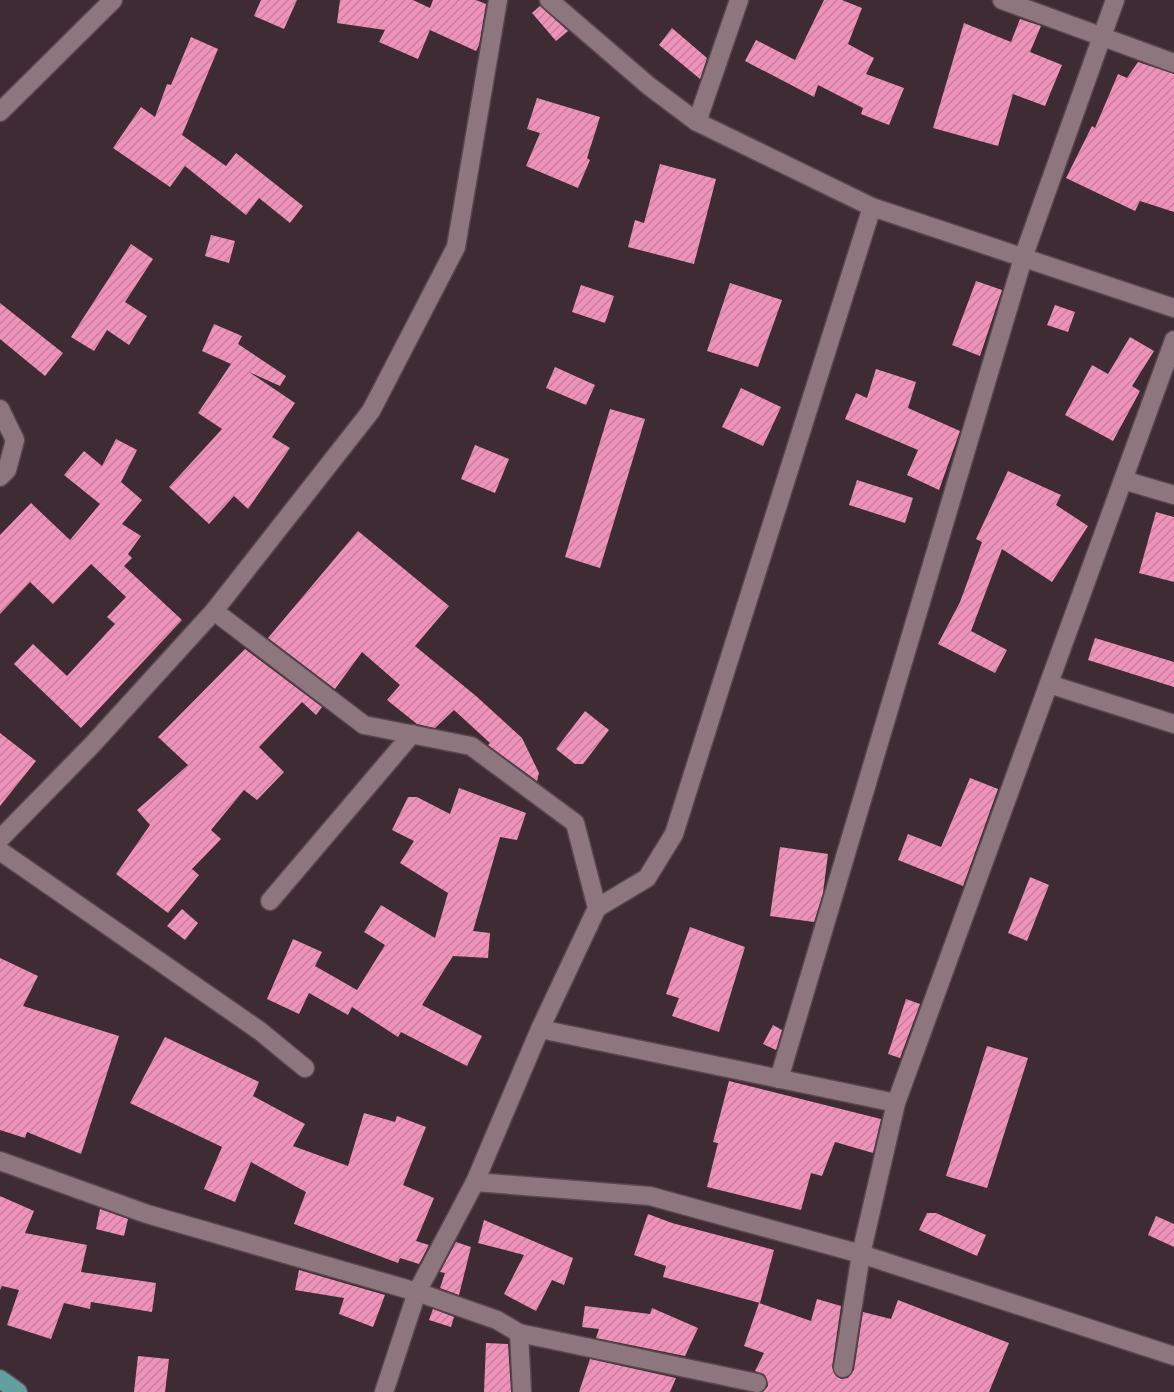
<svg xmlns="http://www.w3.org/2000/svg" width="1174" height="1392" font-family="Bitter,serif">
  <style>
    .building { fill: url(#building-hatch) }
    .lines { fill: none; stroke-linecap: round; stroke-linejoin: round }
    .minor-casing { stroke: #59474e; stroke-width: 21 }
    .major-casing { stroke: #59474e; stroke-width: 21 }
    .minor { stroke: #8e767f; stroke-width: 18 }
    .major { stroke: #629fa1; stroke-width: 18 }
  </style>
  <defs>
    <pattern id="building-hatch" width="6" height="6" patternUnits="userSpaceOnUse" patternTransform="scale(1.5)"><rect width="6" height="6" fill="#ef92ba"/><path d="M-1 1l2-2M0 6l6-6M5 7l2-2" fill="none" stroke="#c67f9e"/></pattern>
  </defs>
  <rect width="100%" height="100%" fill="#3f2b33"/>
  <!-- building -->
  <g class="building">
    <polygon points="261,0 297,0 284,29 254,16"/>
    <polygon points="340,0 413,0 430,8 433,0 476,0 486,4 479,45 476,51 430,30 418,59 379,42 385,30 337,23"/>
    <polygon points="824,0 842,0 862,8 848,44 874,58 866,74 904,88 889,125 861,114 863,108 818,85 814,97 745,61 756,40 795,60"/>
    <polygon points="540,6 568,31 556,41 532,13"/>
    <polygon points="1020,19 1041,26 1030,52 1062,65 1045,106 1013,94 998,146 933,128 964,23 1011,42"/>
    <polygon points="672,28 707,58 700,79 659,45"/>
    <polygon points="191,37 218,49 182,135 226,166 236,153 303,206 290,223 259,198 246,215 185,166 170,187 113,148 141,107 155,117 167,84 171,85"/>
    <polygon points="1138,62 1174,74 1174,212 1140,201 1135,211 1066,178 1092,126 1095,128 1118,74 1127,78"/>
    <polygon points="537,98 600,117 587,158 590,160 578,188 526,166 540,133 527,129"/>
    <polygon points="660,164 716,179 694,264 628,247 635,220 644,223"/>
    <polygon points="211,235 235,241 229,263 205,256"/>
    <polygon points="131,244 153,259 125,302 147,316 129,345 107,330 94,351 71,337"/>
    <polygon points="976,281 1002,290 980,356 952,345"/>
    <polygon points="730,283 782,300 758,367 707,351"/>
    <polygon points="581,285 614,296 605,323 572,312"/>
    <polygon points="0,303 63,353 45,376 0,339"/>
    <polygon points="1055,305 1075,312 1068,332 1047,325"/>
    <polygon points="214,324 242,336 238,344 286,376 280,386 249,372 295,403 272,437 290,448 248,509 234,496 209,524 169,487 222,429 198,413 231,364 202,351"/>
    <polygon points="1130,337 1154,351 1132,386 1140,391 1113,441 1065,415 1092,365 1108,374"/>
    <polygon points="555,367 595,385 586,405 546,388"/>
    <polygon points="876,369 916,382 908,408 960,431 939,490 907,475 918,450 845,419 856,393 867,398"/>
    <polygon points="741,388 781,407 763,446 722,427"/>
    <polygon points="610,409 645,419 600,568 565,557"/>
    <polygon points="116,439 137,450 121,482 142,500 122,524 141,536 128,554 132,558 124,566 182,620 81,728 14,664 33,644 67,676 115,624 107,617 126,597 91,564 53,604 30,582 0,614 0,535 31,503 70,540 100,504 64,475 84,451 102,466"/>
    <polygon points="475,445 509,459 495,493 461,479"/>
    <polygon points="1008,471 1061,495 1056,505 1088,526 1052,582 1002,549 971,631 1007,650 995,673 938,644 960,602 982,542 976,539"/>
    <polygon points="857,480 913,498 905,523 849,505"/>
    <polygon points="1156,512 1174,517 1174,582 1139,573"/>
    <polygon points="358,531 449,606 415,646 476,696 522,738 539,773 537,781 488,745 490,743 454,710 435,728 417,724 387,700 400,685 362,652 335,689 268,638"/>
    <polygon points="1095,638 1174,662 1174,687 1088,660"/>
    <polygon points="245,649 322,707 316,715 302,702 259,747 284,772 257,800 244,790 211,830 221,839 192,869 199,875 168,913 116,874 150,825 137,810 188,765 158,737"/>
    <polygon points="585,711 609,730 583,764 575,764 556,749"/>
    <polygon points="0,733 36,761 0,806"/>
    <polygon points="970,778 998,789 963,886 898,860 908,834 941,847"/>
    <polygon points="459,788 526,813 517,840 500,837 473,931 490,933 488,958 453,956 422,1005 482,1036 467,1066 401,1032 398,1037 352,1007 348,1015 309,993 299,1014 267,999 293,939 322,952 315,966 357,990 385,945 364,932 381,905 435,938 448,893 400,863 414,841 392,830 408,797 417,797 450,814"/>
    <polygon points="780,847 828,854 823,893 814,922 770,916"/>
    <polygon points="1030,877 1049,885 1027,941 1008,933"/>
    <polygon points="182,909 198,923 185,940 167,926"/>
    <polygon points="690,927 745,947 719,1032 672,1016 679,998 666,994"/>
    <polygon points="0,958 38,976 23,1006 119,1036 81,1154 27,1132 25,1138 0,1130"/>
    <polygon points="906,999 920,1004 900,1058 888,1054"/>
    <polygon points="773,1025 782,1030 776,1050 763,1044"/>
    <polygon points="165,1037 259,1082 253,1096 305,1124 293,1146 348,1166 364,1113 395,1122 397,1116 426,1127 403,1185 434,1198 416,1241 429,1245 419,1264 400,1258 398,1263 294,1224 306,1192 251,1162 235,1202 204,1189 222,1147 130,1103"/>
    <polygon points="987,1046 1028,1058 987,1188 946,1176"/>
    <polygon points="729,1081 881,1119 873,1153 835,1142 822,1176 811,1173 801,1210 707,1187 718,1143 713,1142"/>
    <polygon points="0,1196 34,1211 25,1233 87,1245 81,1272 156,1283 152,1312 91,1302 90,1309 64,1303 51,1339 7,1325 19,1290 2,1286 0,1290"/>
    <polygon points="100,1209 128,1219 124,1236 96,1229"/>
    <polygon points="927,1213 936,1213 986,1235 977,1256 919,1230"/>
    <polygon points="648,1214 672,1223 774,1250 760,1303 663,1277 666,1266 634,1255"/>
    <polygon points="1156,1216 1174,1224 1174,1247 1148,1235"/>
    <polygon points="484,1220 573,1258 564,1285 552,1280 536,1311 504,1294 524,1255 478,1243"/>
    <polygon points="456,1242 471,1247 459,1295 440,1288 445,1273 440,1272"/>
    <polygon points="299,1270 385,1295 373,1327 339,1314 344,1298 295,1290"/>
    <polygon points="817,1299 841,1306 832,1367 836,1376 841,1379 848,1378 854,1370 863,1312 891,1319 898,1300 1009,1343 989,1392 763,1392 768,1386 767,1379 764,1374 755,1371 764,1353 744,1346 759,1303 811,1321"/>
    <polygon points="585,1306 650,1314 652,1308 698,1328 685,1356 596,1338 599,1329 582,1327"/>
    <polygon points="433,1309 454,1317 451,1327 429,1320"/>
    <polygon points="486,1343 508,1344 511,1392 484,1392"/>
    <polygon points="138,1356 169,1359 165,1392 134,1392"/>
    <polygon points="590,1359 676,1378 670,1392 579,1392"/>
  </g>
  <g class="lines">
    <defs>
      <g id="minor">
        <polyline points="549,0 649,86 697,122 872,207 1174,308"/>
        <polyline points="1002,0 1174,63"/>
        <polyline points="0,112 113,0"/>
        <polyline points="697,122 739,0"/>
        <polyline points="0,409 15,440 7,470 0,477"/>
        <polyline points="1123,480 1174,495"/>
        <polyline points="214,611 364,725 471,746 575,823 597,908 540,1029 475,1182 417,1292 384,1392"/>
        <polyline points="1049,684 1174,724"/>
        <polyline points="0,839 92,745 214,611 371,411 456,247 498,0"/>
        <polyline points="0,851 260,1031 305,1068"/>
        <polyline points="270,901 412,734"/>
        <polyline points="597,908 647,878 674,834 872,207"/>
        <polyline points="540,1029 896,1103"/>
        <polyline points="779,1079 1024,255 1115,0"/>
        <polyline points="0,1161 147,1214 417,1292 497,1320 519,1333 522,1392"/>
        <polyline points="475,1182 650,1196 861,1254 1174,1356"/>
        <polyline points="519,1333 757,1383"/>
        <polyline points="843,1368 861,1254 896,1103 1174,340"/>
      </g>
      <polyline id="major" points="0,1379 18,1392"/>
    </defs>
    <!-- minor casing -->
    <use href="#minor" class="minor-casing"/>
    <!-- major casing -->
    <use href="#major" class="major-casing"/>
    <!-- minor -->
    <use href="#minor" class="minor"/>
    <!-- major -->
    <use href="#major" class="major"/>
  </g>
</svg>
